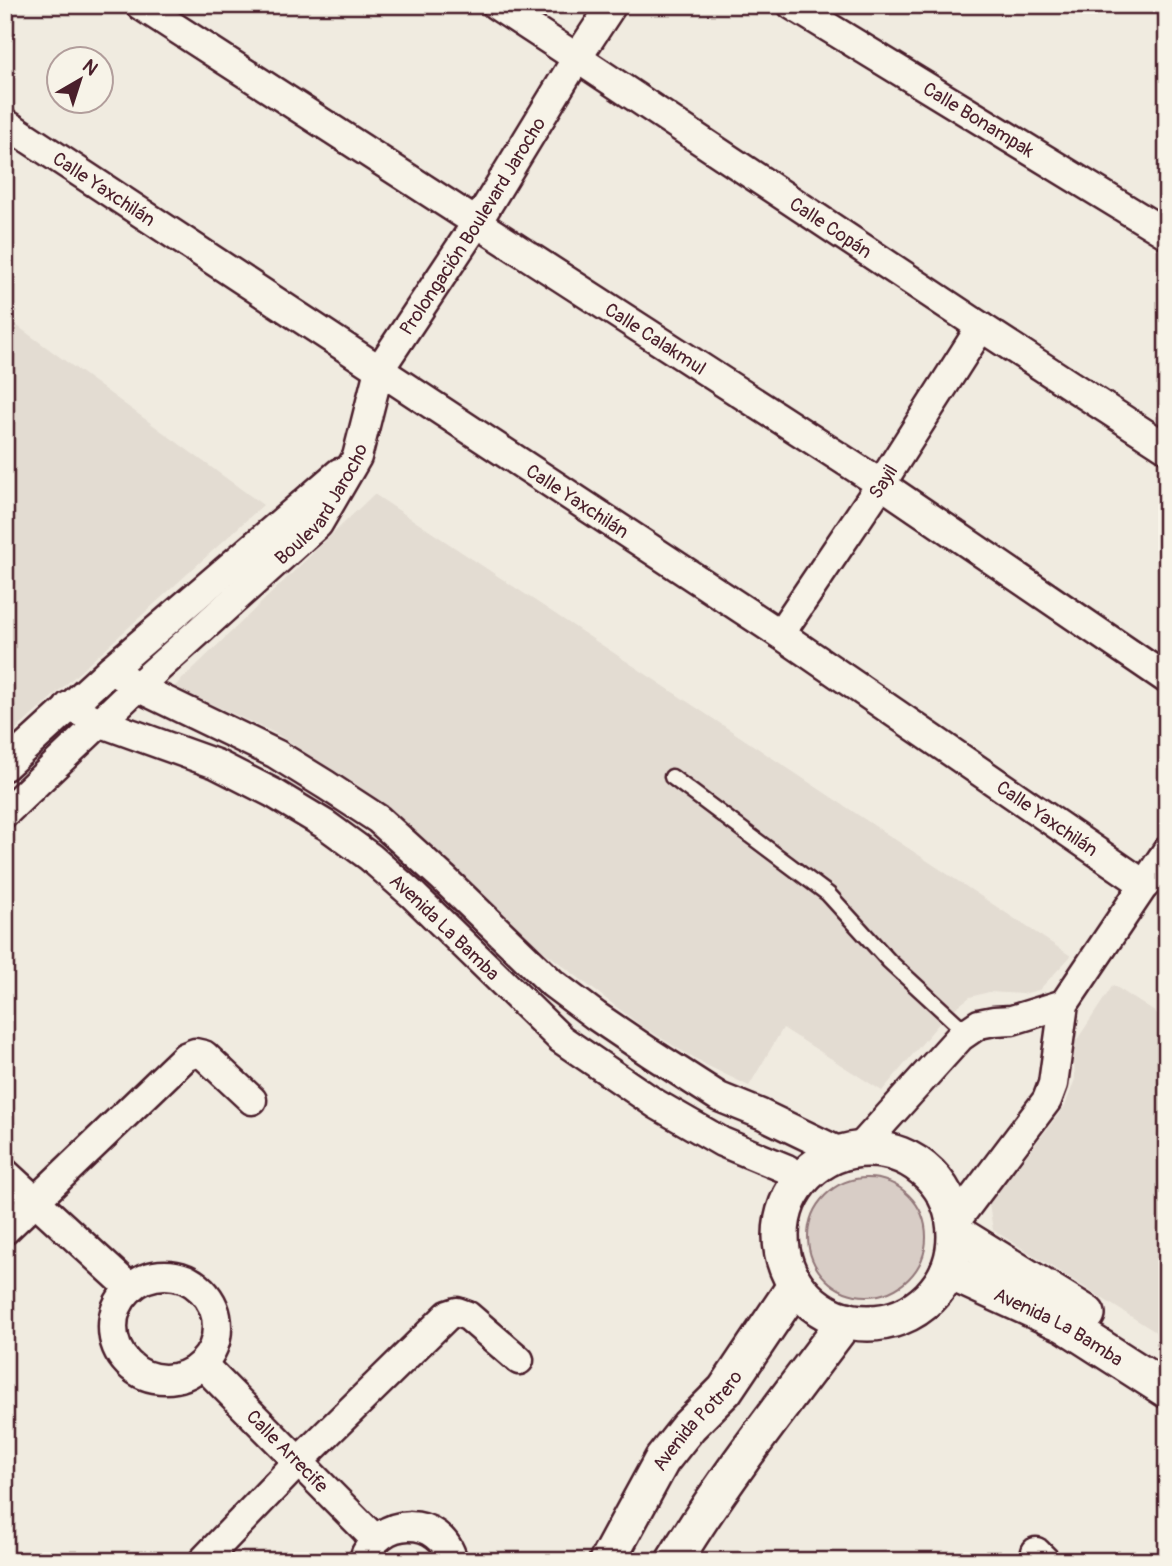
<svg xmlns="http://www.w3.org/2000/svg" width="1172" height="1566" font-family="Pangolin,sans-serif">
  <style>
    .built { fill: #e3dcd2 }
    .green { fill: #d8cdc6; stroke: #917678; stroke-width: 2 }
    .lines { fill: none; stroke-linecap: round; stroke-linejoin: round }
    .service-casing { stroke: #4a1f2b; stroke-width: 19 }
    .minor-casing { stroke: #4a1f2b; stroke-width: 33 }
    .tertiary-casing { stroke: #4a1f2b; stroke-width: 40 }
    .service { stroke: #f7f3e8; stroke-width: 14 }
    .minor { stroke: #f7f3e8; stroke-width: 28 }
    .tertiary { stroke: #f7f3e8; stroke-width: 35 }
    .labels { text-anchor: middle; stroke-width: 5; stroke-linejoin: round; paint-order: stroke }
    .street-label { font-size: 19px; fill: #4a1f2b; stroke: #f7f3e8 }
  </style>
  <rect width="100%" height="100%" fill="#f0ebe0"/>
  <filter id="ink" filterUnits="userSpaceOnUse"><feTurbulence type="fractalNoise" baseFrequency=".0143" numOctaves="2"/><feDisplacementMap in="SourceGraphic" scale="14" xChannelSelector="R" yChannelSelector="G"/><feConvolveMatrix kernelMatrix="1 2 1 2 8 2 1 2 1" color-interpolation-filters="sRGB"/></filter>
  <g filter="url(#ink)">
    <!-- built -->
    <g class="built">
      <polygon points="5,317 263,505 5,740"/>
      <polygon points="374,494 1071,956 1039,990 1023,994 989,992 970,997 946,1015 882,1091 783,1028 749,1086 698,1061 640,1025 523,935 443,857 361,788 275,733 174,687"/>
      <polygon points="1113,985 1167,1020 1167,1339 993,1230 989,1204 1065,1106 1075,1079 1073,1046"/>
    </g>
    <!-- green -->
    <circle class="green" cx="867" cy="1237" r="59"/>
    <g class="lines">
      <defs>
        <polyline id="service" points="672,777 828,894 889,961 967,1033"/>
        <g id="minor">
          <path id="s1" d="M140 5 881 484 1167 679"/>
          <path id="s2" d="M496 5 577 58 981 327 1167 448"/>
          <path id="s3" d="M792 5 1167 234"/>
          <path id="s4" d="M5 123 780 634 1145 885"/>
          <path id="s5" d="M780 634 881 484 981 327"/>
          <polyline points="111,669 137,687 276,754 326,785 378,819 443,878 552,983 596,1016 649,1052 719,1097 761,1114 840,1152"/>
          <path id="s6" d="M69 706 99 722 216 764 273 793 326 825 370 857 413 895 561 1039 656 1104 722 1142 787 1169 798 1183"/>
          <polyline points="5,766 111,669 339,473"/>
          <path id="s7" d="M5 813 137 687 318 524 357 457 379 370 476 224 577 58 612 5"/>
          <polyline points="859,1149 960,1037 979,1024 994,1021 1012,1020 1064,1004"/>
          <polyline points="5,1173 130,1288"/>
          <polyline points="955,1222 1047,1100 1053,1084 1064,1004 1167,851"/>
          <polyline points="5,1230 185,1057 195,1053 204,1055 252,1100"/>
          <circle cx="165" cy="1327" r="52"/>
          <path id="s8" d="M202 1364 375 1539"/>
          <polyline points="1036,1552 1045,1561"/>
          <polyline points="203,1561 298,1462 448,1315 457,1312 468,1316 519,1360"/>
          <path d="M363 1561C378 1515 441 1514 453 1561"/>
        </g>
        <g id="tertiary">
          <circle cx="868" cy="1236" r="87"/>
          <polyline points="956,1233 1087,1314"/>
          <path id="s9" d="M948 1271 1064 1324 1167 1390"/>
          <path id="s10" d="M607 1561 662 1460 689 1426 725 1390 795 1286"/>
          <path d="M674 1561C725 1477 787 1399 846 1320"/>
        </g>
      </defs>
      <!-- service casing -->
      <use href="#service" class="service-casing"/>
      <!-- minor casing -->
      <use href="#minor" class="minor-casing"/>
      <!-- tertiary casing -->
      <use href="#tertiary" class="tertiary-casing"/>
      <!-- service -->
      <use href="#service" class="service"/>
      <!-- minor -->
      <use href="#minor" class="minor"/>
      <!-- tertiary -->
      <use href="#tertiary" class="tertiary"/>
    </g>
  </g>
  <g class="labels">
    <!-- street labels -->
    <g class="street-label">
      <text dy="7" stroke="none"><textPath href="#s3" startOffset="219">Calle Bonampak</textPath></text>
      <text dy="7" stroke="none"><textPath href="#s4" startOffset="119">Calle Yaxchilán</textPath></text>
      <text dy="7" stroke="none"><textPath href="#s7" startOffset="765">Prolongación Boulevard Jarocho</textPath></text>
      <text dy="7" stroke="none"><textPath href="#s2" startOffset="402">Calle Copán</textPath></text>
      <text dy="7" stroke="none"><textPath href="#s1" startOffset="614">Calle Calakmul</textPath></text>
      <text dy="7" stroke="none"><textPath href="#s5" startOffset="184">Sayil</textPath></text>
      <text dy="7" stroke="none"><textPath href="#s4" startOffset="686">Calle Yaxchilán</textPath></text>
      <text dy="7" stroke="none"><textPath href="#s7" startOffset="444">Boulevard Jarocho</textPath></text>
      <text dy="7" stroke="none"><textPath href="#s4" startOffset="1253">Calle Yaxchilán</textPath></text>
      <text dy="7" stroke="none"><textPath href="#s6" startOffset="441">Avenida La Bamba</textPath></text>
      <text dy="7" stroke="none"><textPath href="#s9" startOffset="124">Avenida La Bamba</textPath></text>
      <text dy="7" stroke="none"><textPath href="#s10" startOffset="168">Avenida Potrero</textPath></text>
      <text dy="7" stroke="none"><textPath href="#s8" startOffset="122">Calle Arrecife</textPath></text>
    </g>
  </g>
  <!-- margin -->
  <rect width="1172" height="1566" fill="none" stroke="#f7f3e8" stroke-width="28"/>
  <rect x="14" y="14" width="1144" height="1538" fill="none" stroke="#4a1f2b" stroke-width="2.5" filter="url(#ink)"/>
  <!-- north arrow -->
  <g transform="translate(80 80) rotate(39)"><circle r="33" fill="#f7f3e8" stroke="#b29e9c" stroke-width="2"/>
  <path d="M0-5L12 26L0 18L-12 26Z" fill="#4a1f2b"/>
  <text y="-10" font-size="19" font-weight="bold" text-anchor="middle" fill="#4a1f2b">N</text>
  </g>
</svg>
